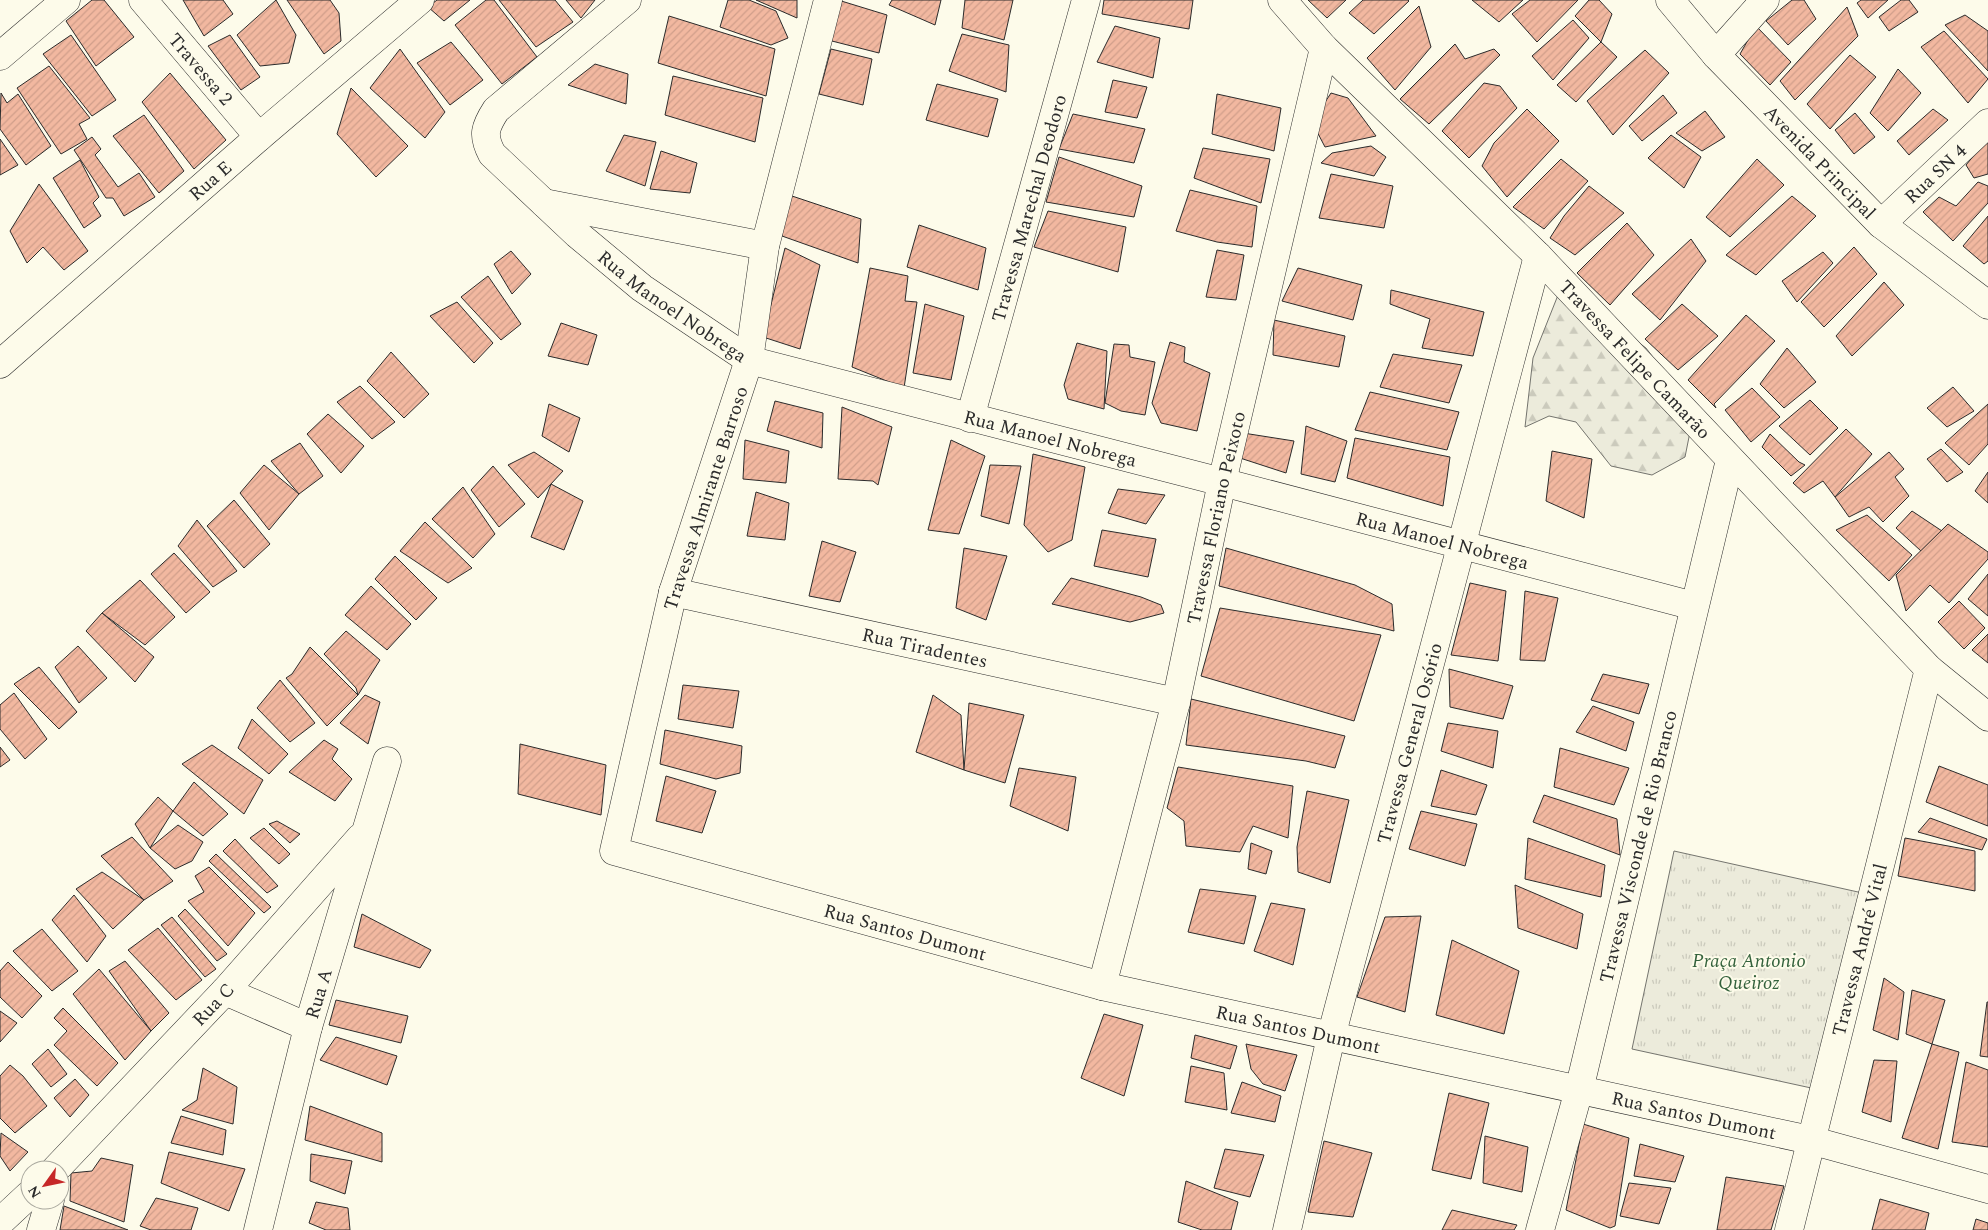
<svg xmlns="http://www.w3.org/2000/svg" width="1988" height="1230" font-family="Spectral,serif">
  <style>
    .grass { fill: url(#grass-tufts); stroke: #74746e }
    .forest { fill: url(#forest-firs); stroke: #74746e }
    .building { fill: url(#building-hatch); stroke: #2b2b2b }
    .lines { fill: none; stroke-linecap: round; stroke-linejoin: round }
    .minor-casing { stroke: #2b2b2b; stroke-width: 29 }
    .minor { stroke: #fdfbea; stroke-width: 28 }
    .labels { text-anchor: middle; stroke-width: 4; stroke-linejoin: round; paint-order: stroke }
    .street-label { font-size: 19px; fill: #2b2b2b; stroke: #fdfbea }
    .park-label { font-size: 19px; font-style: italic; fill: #34623c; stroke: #fdfbea }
  </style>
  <defs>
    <pattern id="grass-tufts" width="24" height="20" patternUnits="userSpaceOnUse" patternTransform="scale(1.25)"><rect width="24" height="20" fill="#ecebdb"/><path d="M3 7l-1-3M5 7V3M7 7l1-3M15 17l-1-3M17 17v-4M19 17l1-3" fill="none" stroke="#cbcabc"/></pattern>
    <pattern id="forest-firs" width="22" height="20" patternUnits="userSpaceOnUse" patternTransform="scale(1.25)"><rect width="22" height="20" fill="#ecebdb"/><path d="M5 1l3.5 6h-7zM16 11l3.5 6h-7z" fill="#cbcabc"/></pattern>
    <pattern id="building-hatch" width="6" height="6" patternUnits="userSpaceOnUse" patternTransform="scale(1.25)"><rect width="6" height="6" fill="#f2b8a0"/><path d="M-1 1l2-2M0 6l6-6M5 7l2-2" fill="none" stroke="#d09e8a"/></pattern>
  </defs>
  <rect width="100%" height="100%" fill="#fdfbea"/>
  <!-- grass -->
  <polygon class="grass" points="1674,851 1867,894 1825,1091 1632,1049"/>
  <!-- forest -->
  <polygon class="forest" points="1562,285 1646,348 1681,394 1690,432 1685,457 1652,475 1611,466 1576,422 1549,416 1525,427 1533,358"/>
  <!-- building -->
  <g class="building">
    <polygon points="92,0 104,0 134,37 96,66 66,21"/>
    <polygon points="183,0 223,0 233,14 204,36"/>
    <polygon points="276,0 296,35 289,63 260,66 237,35"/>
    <polygon points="287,0 330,0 339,13 341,41 324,54"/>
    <polygon points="437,0 470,0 444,21 428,7"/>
    <polygon points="486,0 494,0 537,57 502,84 455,25"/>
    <polygon points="499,0 555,0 573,22 536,47"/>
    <polygon points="566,0 595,0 581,18"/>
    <polygon points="728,0 749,0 776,11 788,38 771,45 720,27"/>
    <polygon points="756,0 797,0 797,18"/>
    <polygon points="838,0 887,15 879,53 828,40"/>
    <polygon points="892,0 941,0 935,25 889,5"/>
    <polygon points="965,0 1013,0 1004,40 962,28"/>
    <polygon points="1104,0 1193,0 1189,29 1102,14"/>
    <polygon points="1308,0 1346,0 1327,18"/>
    <polygon points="1363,0 1408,0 1409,1 1374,34 1349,13"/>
    <polygon points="1472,0 1523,0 1499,22"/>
    <polygon points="1530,0 1578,0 1537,42 1512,14"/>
    <polygon points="1589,0 1599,0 1612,14 1601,42 1575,16"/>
    <polygon points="1792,0 1804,0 1816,19 1788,45 1766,21"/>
    <polygon points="1861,0 1888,0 1868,18 1857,3"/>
    <polygon points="1901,0 1909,0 1918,12 1889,31 1879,17"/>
    <polygon points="1419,6 1431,47 1395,90 1367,58"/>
    <polygon points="1847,7 1858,36 1795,100 1780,81"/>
    <polygon points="1965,15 1988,31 1988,71 1945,25"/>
    <polygon points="669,16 775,49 766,96 658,63"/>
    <polygon points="1573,20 1589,38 1553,80 1532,56"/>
    <polygon points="1115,26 1160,38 1153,78 1097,62"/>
    <polygon points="1756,26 1791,62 1770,85 1740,54"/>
    <polygon points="1944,31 1988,79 1968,103 1921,47"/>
    <polygon points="962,34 1009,45 1006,92 949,71"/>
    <polygon points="71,35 116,100 92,116 43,54"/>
    <polygon points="230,35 260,77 241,90 208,46"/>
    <polygon points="451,42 483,80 450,105 417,63"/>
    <polygon points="1601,42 1617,57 1576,102 1557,85"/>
    <polygon points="1455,44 1465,59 1494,49 1500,55 1429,124 1400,99"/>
    <polygon points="400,49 445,112 425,138 370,88"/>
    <polygon points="831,49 872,59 863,105 819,94"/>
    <polygon points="1645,50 1669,73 1613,135 1587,101"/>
    <polygon points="1850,55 1876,77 1830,129 1807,104"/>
    <polygon points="595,64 628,74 626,104 568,85"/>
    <polygon points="49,66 90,118 79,124 87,139 61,154 17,88"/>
    <polygon points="1898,69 1921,93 1888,131 1870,113"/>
    <polygon points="170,73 226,140 194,169 142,102"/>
    <polygon points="673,76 763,98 755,142 665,115"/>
    <polygon points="1113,80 1147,87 1137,118 1105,112"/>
    <polygon points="1484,83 1500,86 1517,108 1469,158 1442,131"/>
    <polygon points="937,84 998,99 988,137 926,120"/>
    <polygon points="351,88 408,146 376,177 337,134"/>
    <polygon points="1,93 7,103 18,94 51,146 26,165 0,129"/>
    <polygon points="1331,93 1348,98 1376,136 1325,147 1312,122"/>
    <polygon points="1217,94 1281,108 1274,151 1212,134"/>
    <polygon points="1663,95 1677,113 1642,141 1629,126"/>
    <polygon points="1527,109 1559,141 1507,197 1482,166 1494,143"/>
    <polygon points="1933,109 1948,120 1909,155 1897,141"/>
    <polygon points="1705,111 1725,137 1702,151 1676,133"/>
    <polygon points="1855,113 1875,137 1854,154 1835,130"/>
    <polygon points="1073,114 1145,129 1134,163 1059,149"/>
    <polygon points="144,115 184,171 159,193 113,136"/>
    <polygon points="624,135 656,142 645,186 606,171"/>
    <polygon points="1671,135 1701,157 1684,188 1648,158"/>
    <polygon points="92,137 101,149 95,155 118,187 139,173 155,197 124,216 113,198 106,198 74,150"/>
    <polygon points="1988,138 1988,174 1974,178 1966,165"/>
    <polygon points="0,139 18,165 0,175"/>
    <polygon points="1371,146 1386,157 1374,176 1321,163 1332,153"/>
    <polygon points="1203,148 1270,159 1261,203 1194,178"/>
    <polygon points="661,151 697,163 690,193 650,189"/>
    <polygon points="1059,157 1142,186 1134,217 1046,202"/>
    <polygon points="1561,159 1588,181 1544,229 1513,207"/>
    <polygon points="1757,159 1784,185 1730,237 1706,217"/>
    <polygon points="80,160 99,197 93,203 101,216 84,228 53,178"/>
    <polygon points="1331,174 1393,186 1384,228 1319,218"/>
    <polygon points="1978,182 1988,186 1988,203 1953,241 1923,212 1939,197 1956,206"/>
    <polygon points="39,184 88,251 64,270 43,247 27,263 10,231"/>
    <polygon points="1589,186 1624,213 1575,255 1550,238 1564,216"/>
    <polygon points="1190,190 1257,206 1252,247 1217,242 1176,231"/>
    <polygon points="786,194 861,219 858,263 782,236"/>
    <polygon points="1792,196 1816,216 1756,275 1726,255"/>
    <polygon points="1048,211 1126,227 1118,272 1034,247"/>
    <polygon points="1988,216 1988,261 1984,264 1963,246"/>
    <polygon points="1627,223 1654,255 1610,305 1577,273"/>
    <polygon points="919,225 986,248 978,290 907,267"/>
    <polygon points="1691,239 1706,261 1660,320 1632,294"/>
    <polygon points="1854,247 1877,274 1824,327 1801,302"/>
    <polygon points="785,248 820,265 800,349 763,337"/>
    <polygon points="1217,250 1244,255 1236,300 1206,297"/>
    <polygon points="511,251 531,274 512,294 494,264"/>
    <polygon points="1823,252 1833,263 1797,302 1782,281"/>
    <polygon points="870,268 908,276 905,301 917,302 904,388 852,367"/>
    <polygon points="1298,268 1362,285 1353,320 1282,301"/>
    <polygon points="488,276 521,324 501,340 461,297"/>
    <polygon points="1884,282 1904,305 1852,356 1836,336"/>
    <polygon points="1391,290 1484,312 1473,356 1422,348 1430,319 1390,304"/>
    <polygon points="457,302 493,343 474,363 430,316"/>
    <polygon points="925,304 964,316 951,380 913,373"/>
    <polygon points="1682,304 1718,336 1678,370 1645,339"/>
    <polygon points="1746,315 1775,341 1714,404 1716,408 1688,380"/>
    <polygon points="1274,320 1345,336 1339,367 1273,355"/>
    <polygon points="561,323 597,335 588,365 548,356"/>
    <polygon points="1170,342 1185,347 1184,362 1210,373 1197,431 1161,423 1152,403"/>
    <polygon points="1077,343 1107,351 1104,409 1068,399 1064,385"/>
    <polygon points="1114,344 1129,345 1130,357 1155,362 1145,415 1121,411 1105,403"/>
    <polygon points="1787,348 1816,382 1784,408 1760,384"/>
    <polygon points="391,352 429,394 404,418 367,381"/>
    <polygon points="1393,354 1462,365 1449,403 1380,387"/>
    <polygon points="360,386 395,422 372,439 337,402"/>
    <polygon points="1953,387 1974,411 1947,427 1927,408"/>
    <polygon points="1752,388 1780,417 1751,442 1725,410"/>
    <polygon points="1370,392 1459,412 1447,450 1355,430"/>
    <polygon points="1810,400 1838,428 1810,455 1779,426"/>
    <polygon points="775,401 823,413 822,448 767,431"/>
    <polygon points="549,404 580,418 569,452 542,436"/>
    <polygon points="1988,404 1988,444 1969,465 1945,443"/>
    <polygon points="842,407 892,427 878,485 873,481 838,479"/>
    <polygon points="328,414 364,446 341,473 307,434"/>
    <polygon points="1306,426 1347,441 1335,482 1301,474"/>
    <polygon points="1846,429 1872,454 1835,497 1823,481 1804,493 1793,483"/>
    <polygon points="1243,433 1294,441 1286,473 1240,458"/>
    <polygon points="1770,434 1799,462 1805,465 1791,476 1762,447"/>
    <polygon points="1355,438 1450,457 1443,506 1347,478"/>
    <polygon points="745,440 789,451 786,483 743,479"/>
    <polygon points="951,440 985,456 959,534 928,530"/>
    <polygon points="300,443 323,476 299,494 271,461"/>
    <polygon points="1941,449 1963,472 1947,482 1927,459"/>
    <polygon points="1552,451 1592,459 1584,518 1546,501"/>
    <polygon points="534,452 563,471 538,498 508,465"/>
    <polygon points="1889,452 1904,469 1895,477 1909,496 1883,522 1869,507 1849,517 1835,497"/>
    <polygon points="1033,454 1085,467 1072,540 1048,552 1024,525"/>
    <polygon points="264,465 299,494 269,530 240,493"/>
    <polygon points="990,465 1021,466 1009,524 981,516"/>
    <polygon points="493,466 525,504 499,527 471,490"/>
    <polygon points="1988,472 1988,503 1975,491"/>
    <polygon points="551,484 583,501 564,550 531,537"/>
    <polygon points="463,487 495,534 473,558 432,519"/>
    <polygon points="1118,489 1165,495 1146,524 1108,513"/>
    <polygon points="756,492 789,503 785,540 747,536"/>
    <polygon points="234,500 270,544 244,568 207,526"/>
    <polygon points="1912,511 1942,531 1921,551 1896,528"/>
    <polygon points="1867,515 1912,555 1889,581 1836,530"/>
    <polygon points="197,520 237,571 213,587 178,546"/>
    <polygon points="425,522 472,568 448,583 400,551"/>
    <polygon points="1948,524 1988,552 1988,559 1949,603 1930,585 1906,611 1896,575"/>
    <polygon points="1102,530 1156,539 1148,577 1094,566"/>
    <polygon points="822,541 856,552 840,602 809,596"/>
    <polygon points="964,548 1007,556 986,620 956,608"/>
    <polygon points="1226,548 1355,585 1392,604 1394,631 1219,586"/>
    <polygon points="174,553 210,592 186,613 151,574"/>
    <polygon points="395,556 437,598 416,620 375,579"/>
    <polygon points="1988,574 1988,616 1968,599"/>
    <polygon points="1071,578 1141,597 1161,605 1164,613 1130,622 1052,604"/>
    <polygon points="140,580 175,617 145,645 102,613"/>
    <polygon points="1470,583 1506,591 1498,661 1451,655"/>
    <polygon points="371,586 411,624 387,650 345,615"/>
    <polygon points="1525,591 1558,598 1545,661 1520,660"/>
    <polygon points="1959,601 1985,628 1964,649 1938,622"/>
    <polygon points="1220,608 1381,635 1354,721 1201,676"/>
    <polygon points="102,613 154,657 135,682 86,631"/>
    <polygon points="346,631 380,660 358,695 356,688 324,654"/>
    <polygon points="1988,634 1988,663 1972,650"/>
    <polygon points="78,646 107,678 79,703 55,667"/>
    <polygon points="310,647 358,695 327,726 286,678 292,674"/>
    <polygon points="39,667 77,712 59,729 14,684"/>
    <polygon points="1449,669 1513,686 1503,719 1450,707"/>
    <polygon points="1603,674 1649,684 1639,714 1591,700"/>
    <polygon points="280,680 315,723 290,742 257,708"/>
    <polygon points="683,685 739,691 733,728 678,719"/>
    <polygon points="14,693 47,739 25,759 0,729 0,705"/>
    <polygon points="365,695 380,702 368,744 340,723"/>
    <polygon points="933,695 961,715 964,770 916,752"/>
    <polygon points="1191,699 1345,736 1335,768 1306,761 1186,745"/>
    <polygon points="969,703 1024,715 1005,783 964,770"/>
    <polygon points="1593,706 1634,722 1626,751 1576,732"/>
    <polygon points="252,719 288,754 269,774 238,748"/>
    <polygon points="1448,723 1498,731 1493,768 1441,751"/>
    <polygon points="665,730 742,746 740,773 716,779 660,764"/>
    <polygon points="324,740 338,749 332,759 352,779 335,801 289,772"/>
    <polygon points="520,744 606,765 601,815 518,794"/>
    <polygon points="212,745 263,780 244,814 182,764"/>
    <polygon points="0,747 10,760 0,767"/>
    <polygon points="1560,748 1629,768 1614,805 1554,787"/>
    <polygon points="1939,766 1988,785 1988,826 1926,802"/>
    <polygon points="1178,767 1293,786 1288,838 1253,826 1240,852 1186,846 1184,821 1167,808"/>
    <polygon points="1019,768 1076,777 1068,831 1010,806"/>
    <polygon points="1441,770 1487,785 1476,815 1431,806"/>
    <polygon points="666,776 716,791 702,833 656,821"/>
    <polygon points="194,782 228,814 203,836 173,811"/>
    <polygon points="1307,791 1349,800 1330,883 1298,872 1297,847"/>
    <polygon points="1544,795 1617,819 1620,855 1533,822"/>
    <polygon points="158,797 173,811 150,848 135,824"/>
    <polygon points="1421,811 1477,824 1465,866 1409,849"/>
    <polygon points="1930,818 1987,839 1982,850 1918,832"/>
    <polygon points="277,821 300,834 290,843 269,824"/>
    <polygon points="178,825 203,842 192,861 175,869 150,848"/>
    <polygon points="264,828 290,854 279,864 250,838"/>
    <polygon points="132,837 173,881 144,900 101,856"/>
    <polygon points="1528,838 1605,865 1601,897 1525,879"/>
    <polygon points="1905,838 1975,851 1975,891 1898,876"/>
    <polygon points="235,839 278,886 267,893 223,851"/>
    <polygon points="1251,843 1272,851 1266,874 1248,869"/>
    <polygon points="216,854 271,907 264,913 209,861"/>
    <polygon points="209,867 255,913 228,946 188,901 204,892 195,876"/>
    <polygon points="102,872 144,900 113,929 76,889"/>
    <polygon points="1515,885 1583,914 1577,949 1518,928"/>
    <polygon points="1200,889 1256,896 1244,944 1188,932"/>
    <polygon points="74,895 106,936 87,962 52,920"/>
    <polygon points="1271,903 1305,909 1293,965 1254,951"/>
    <polygon points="185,909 227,954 217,961 178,916"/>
    <polygon points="362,914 431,950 420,968 354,947"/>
    <polygon points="1421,916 1405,1012 1357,997 1385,917"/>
    <polygon points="172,917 216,969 205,977 161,925"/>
    <polygon points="158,928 202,980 176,1000 128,950"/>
    <polygon points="42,929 78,971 52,991 13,951"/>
    <polygon points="1452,940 1519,971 1504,1034 1436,1015"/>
    <polygon points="125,961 169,1013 151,1031 109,971"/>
    <polygon points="8,962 42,996 22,1018 0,997 0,971"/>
    <polygon points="99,969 151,1031 125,1060 73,994"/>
    <polygon points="1884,978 1904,992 1898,1040 1873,1030"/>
    <polygon points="1912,990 1945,1000 1932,1044 1906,1034"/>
    <polygon points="336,1000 408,1016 401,1043 329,1025"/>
    <polygon points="1987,1002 1988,1002 1988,1057 1980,1056"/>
    <polygon points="63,1008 118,1063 97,1086 54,1045 67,1031 54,1018"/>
    <polygon points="0,1011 17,1023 0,1042"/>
    <polygon points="1104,1014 1143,1025 1124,1096 1081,1078"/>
    <polygon points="1195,1035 1237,1046 1230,1069 1191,1058"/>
    <polygon points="336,1037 397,1056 387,1085 320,1060"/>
    <polygon points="1246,1044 1297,1055 1285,1091 1263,1084 1251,1069"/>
    <polygon points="1932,1044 1959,1052 1938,1149 1902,1138"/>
    <polygon points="48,1049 67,1074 51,1087 32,1064"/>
    <polygon points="1874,1060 1897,1061 1891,1122 1862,1112"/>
    <polygon points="1966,1062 1988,1070 1988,1147 1952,1142"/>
    <polygon points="10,1065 23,1076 47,1106 15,1133 0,1118 0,1076"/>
    <polygon points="1191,1066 1224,1073 1227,1110 1185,1102"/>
    <polygon points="203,1068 237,1087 233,1124 182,1110 197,1100"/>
    <polygon points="75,1079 89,1095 70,1117 54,1098"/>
    <polygon points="1242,1082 1281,1096 1275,1122 1231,1113"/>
    <polygon points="1449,1093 1489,1103 1471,1179 1432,1170"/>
    <polygon points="310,1106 382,1133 382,1162 305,1140"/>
    <polygon points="181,1116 226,1130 223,1155 171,1143"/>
    <polygon points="1583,1124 1629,1138 1615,1226 1610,1228 1566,1210"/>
    <polygon points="1,1133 28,1152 10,1171 0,1156"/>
    <polygon points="1485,1136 1528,1147 1522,1192 1483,1183"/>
    <polygon points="1324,1141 1372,1153 1353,1217 1308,1212"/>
    <polygon points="1640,1144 1684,1156 1675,1182 1634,1176"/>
    <polygon points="1225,1149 1264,1155 1250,1197 1214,1188"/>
    <polygon points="169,1152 245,1169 229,1211 161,1183"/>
    <polygon points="311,1154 352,1161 345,1194 310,1181"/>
    <polygon points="101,1158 133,1165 124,1222 70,1201 71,1173 92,1171"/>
    <polygon points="1726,1177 1784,1186 1771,1230 1717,1230"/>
    <polygon points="1186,1181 1238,1202 1231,1230 1202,1230 1178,1222"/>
    <polygon points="1629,1183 1671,1188 1659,1224 1620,1216"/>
    <polygon points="156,1198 198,1208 191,1230 151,1230 140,1226"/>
    <polygon points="1880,1199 1929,1213 1925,1230 1872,1230"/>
    <polygon points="316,1202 348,1208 350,1230 326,1230 309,1223"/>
    <polygon points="64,1206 128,1230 60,1230"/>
    <polygon points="1452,1210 1517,1225 1514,1230 1442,1230"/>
    <polygon points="1976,1219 1988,1223 1988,1230 1973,1230"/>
  </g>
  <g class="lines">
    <defs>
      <g id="minor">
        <path id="s1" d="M143 0 259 137"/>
        <path id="s2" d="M627 0 496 110C485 127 482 135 492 154L577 234 642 288 749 360 1222 482 1694 606"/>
        <path id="s3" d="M828 0 765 246 749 360 673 592 614 851 1102 986 1810 1140 1988 1189"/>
        <path id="s4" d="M1282 0 1324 48 1538 256 1929 669 1988 717"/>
        <path id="s5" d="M1670 0 1716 55 1881 224 1988 305"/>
        <polyline points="1716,55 1765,0"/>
        <polyline points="0,56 66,0"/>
        <polyline points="544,203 765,246"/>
        <path id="s6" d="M1881 224 1988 123"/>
        <path id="s7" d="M0 364 259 137 420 0"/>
        <path id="s8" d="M970 418 1086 0"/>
        <path id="s9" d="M673 592 1176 702"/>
        <path id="s10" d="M1102 986 1176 702 1222 482 1324 48"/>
        <polyline points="225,991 308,1027"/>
        <path id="s11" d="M55 1170 225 991 360 838"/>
        <polyline points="0,1222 30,1194"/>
        <polyline points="41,1230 50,1200"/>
        <path id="s12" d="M258 1230 308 1027 387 761"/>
        <path id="s13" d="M1287 1230 1331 1037 1538 256"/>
        <path id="s14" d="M1540 1230 1579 1090 1730 460"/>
        <path id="s15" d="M1789 1230 1929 669"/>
      </g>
    </defs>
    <!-- minor casing -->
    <use href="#minor" class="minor-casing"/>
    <!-- minor -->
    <use href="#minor" class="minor"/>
  </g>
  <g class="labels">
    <!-- street labels -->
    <g class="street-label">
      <text dy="7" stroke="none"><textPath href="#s1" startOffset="90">Travessa 2</textPath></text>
      <text dy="7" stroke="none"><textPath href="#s5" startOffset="221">Avenida Principal</textPath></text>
      <text dy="7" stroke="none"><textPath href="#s6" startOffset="74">Rua SN 4</textPath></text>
      <text dy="7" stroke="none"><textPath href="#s7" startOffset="279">Rua E</textPath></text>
      <text dy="7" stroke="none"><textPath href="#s8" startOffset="218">Travessa Marechal Deodoro</textPath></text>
      <text dy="7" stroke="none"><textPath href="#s2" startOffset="455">Rua Manoel Nobrega</textPath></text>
      <text dy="7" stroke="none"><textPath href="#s4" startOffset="504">Travessa Felipe Camarão</textPath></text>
      <text dy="7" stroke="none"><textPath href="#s2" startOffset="860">Rua Manoel Nobrega</textPath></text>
      <text transform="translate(705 498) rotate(-72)" y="7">Travessa Almirante Barroso</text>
      <text dy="7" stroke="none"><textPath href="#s10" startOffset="482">Travessa Floriano Peixoto</textPath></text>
      <text dy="7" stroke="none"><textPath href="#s2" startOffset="1265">Rua Manoel Nobrega</textPath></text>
      <text dy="7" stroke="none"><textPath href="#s9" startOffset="258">Rua Tiradentes</textPath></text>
      <text dy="7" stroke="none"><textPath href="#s13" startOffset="502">Travessa General Osório</textPath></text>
      <text dy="7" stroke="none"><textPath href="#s14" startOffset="396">Travessa Visconde de Rio Branco</textPath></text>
      <text dy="7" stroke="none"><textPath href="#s3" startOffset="1181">Rua Santos Dumont</textPath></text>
      <text dy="7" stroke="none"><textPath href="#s15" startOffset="289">Travessa André Vital</textPath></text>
      <text dy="7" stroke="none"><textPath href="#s12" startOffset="244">Rua A</textPath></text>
      <text dy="7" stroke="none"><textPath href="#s11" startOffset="229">Rua C</textPath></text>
      <text dy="7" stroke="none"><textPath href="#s3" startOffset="1586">Rua Santos Dumont</textPath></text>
      <text dy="7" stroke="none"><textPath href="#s3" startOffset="1991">Rua Santos Dumont</textPath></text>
    </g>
    <!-- park labels -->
    <g class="park-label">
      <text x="1749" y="967">Praça Antonio<tspan x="1749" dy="22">Queiroz</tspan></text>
    </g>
  </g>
  <!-- north arrow -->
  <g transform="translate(45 1185) rotate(237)"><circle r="24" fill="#fdfbea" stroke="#a9a89e"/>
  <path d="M0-4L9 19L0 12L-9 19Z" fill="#c62828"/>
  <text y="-8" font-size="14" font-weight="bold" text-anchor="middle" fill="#2b2b2b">N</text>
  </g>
</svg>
